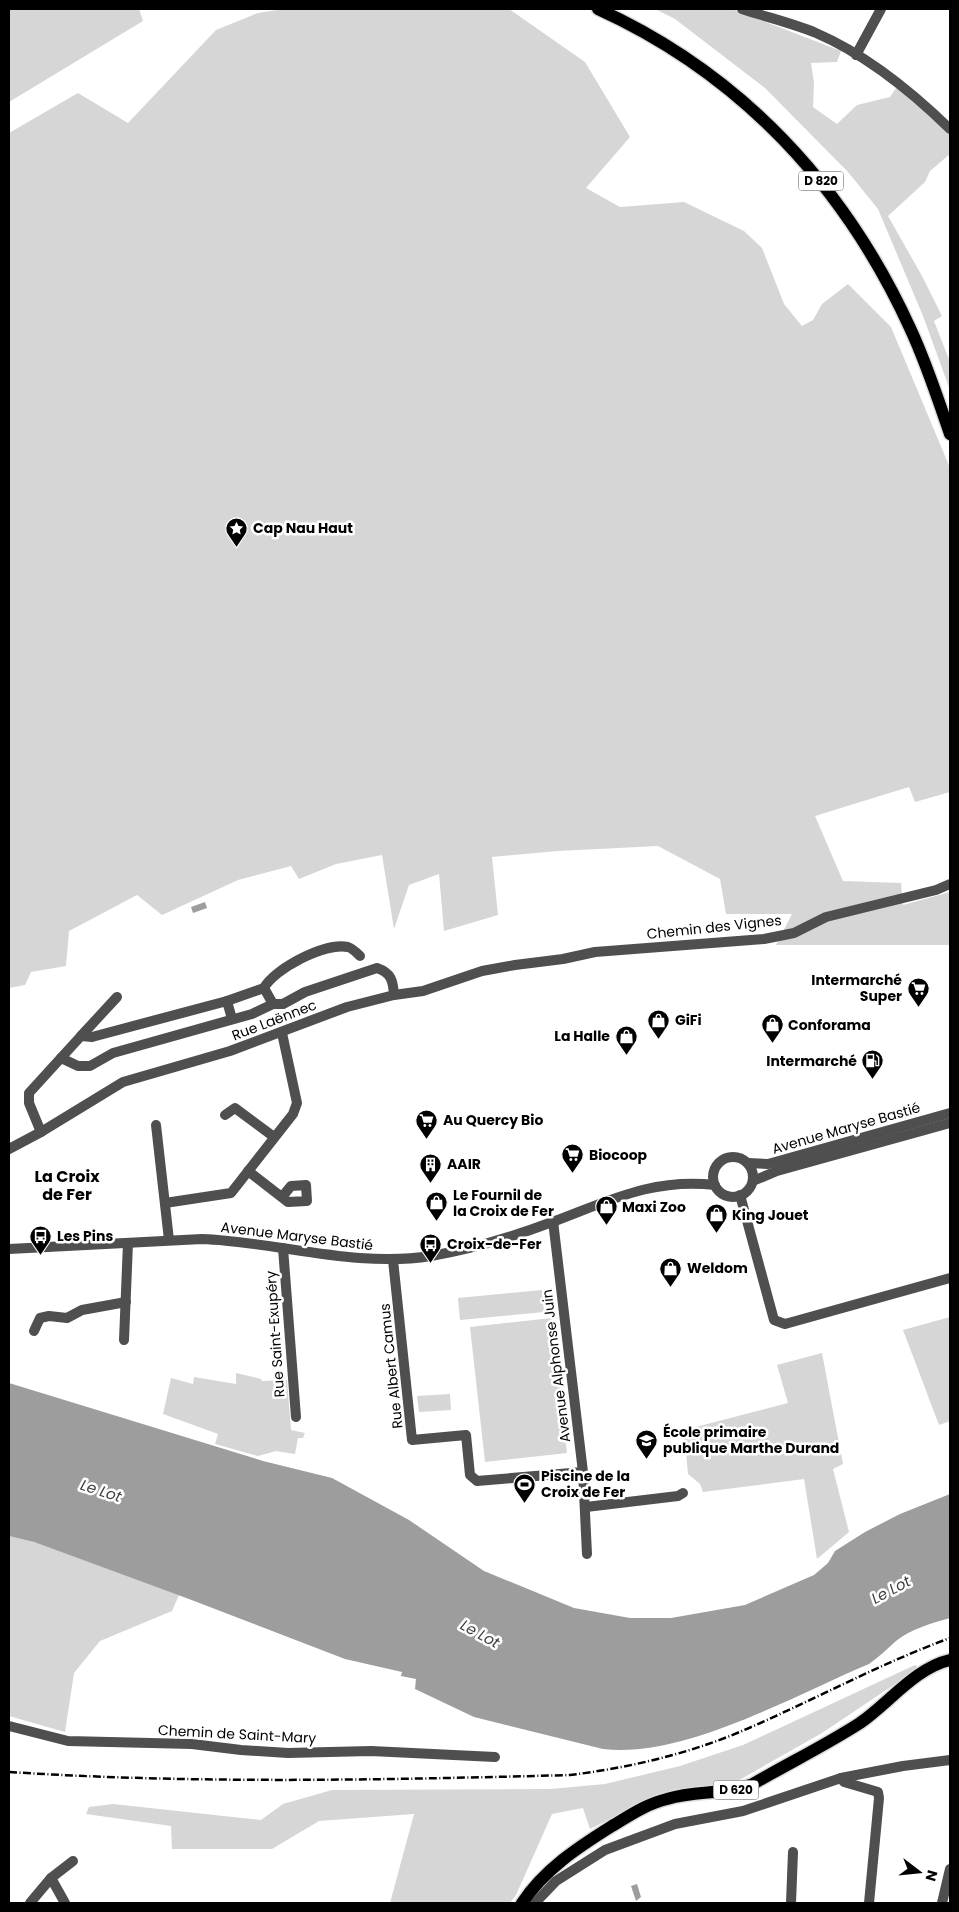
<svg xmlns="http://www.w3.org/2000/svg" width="959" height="1912" font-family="Poppins,sans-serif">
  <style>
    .green { fill: #d6d6d6 }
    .water { fill: #9d9d9d }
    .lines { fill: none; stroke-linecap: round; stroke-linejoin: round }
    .primary-casing { stroke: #dbdbdb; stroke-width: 15 }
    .minor { stroke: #4f4f4f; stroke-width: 10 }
    .tertiary { stroke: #4f4f4f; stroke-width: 10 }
    .primary { stroke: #000; stroke-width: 12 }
    .rail { stroke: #000; stroke-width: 2.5; stroke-dasharray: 8 2.5 1 2.5; stroke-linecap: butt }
    .labels { text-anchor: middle; stroke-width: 5; stroke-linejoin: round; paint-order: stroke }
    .shield { fill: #fff; stroke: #4c4c4c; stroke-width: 1 }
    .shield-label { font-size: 12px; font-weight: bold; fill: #000 }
    .poi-label { font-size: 14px; font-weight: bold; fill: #000; stroke: #fff; text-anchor: start }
    .street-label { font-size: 14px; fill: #000; stroke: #fff }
    .water-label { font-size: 15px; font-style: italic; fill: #3e3e3e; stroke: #fff }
    .quarter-label { font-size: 16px; font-weight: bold; fill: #000; stroke: #fff }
  </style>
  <rect width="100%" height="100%" fill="#fff"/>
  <!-- green -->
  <g class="green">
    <polygon points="9,9 139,9 143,21 9,102"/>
    <polygon points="284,9 509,9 585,62 630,137 586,188 620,207 684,202 744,231 762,248 784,304 802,326 813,320 822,304 848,284 891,327 950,468 950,792 915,802 909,787 815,816 843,881 901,883 903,905 950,892 950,945 776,945 792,914 726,914 720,879 658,846 558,851 492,857 498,915 444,931 439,874 409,885 394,929 382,855 336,864 299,879 291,866 238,880 162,915 137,895 69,931 66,966 31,972 25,985 9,988 9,133 78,93 128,123 216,30 258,13"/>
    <polygon points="655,9 732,9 841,51 837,62 811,63 814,83 813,107 837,124 857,105 890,97 896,88 950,133 950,154 930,171 925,182 888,216 922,276 942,316 934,321 950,362 950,390 923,316 878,209 848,172 765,88 675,19"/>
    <polygon points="542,1290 544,1312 460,1320 458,1298"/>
    <polygon points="950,1317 950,1421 939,1425 903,1330"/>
    <polygon points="552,1318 567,1453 485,1462 470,1327"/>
    <polygon points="822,1353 843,1464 833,1469 849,1532 817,1559 804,1479 703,1492 700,1484 688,1474 684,1430 788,1403 777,1365"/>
    <polygon points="236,1373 261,1379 262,1381 287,1380 291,1430 305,1433 303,1438 298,1438 295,1454 276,1451 258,1456 215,1444 218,1434 163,1414 171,1378 193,1384 194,1377 236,1384"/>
    <polygon points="450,1394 451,1410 419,1412 417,1396"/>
    <polygon points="9,1536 34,1542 179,1595 172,1611 100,1641 74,1673 65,1732 9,1716"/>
    <polygon points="915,1665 919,1668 822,1733 734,1783 664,1792 590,1829 583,1808 552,1814 516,1895 510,1903 390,1903 414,1814 319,1821 272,1849 172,1849 171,1826 86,1814 89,1807 113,1804 261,1820 283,1804 332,1790 551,1789 605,1784 680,1766 743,1745"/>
  </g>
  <!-- water -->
  <g class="water">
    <polygon points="205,902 207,908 193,913 191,907"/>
    <path d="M9 1383 263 1461 332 1478 409 1520 484 1571 574 1608 630 1618H671L745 1605 814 1575 828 1563 835 1551 865 1532 900 1514 950 1494V1618C932 1623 911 1629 896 1641 887 1649 879 1657 869 1664 795 1695 683 1759 603 1749L474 1717 415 1689 416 1679 401 1676 402 1672 345 1659 189 1599 34 1542 9 1536Z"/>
    <polygon points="637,1884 641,1897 636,1901 631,1886"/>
  </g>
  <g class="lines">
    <defs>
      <g id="primary">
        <path d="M598 9C741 74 845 186 910 328 926 362 938 399 950 434"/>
        <path d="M522 1903C545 1869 577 1848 612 1826 629 1816 646 1804 667 1799 696 1790 725 1795 753 1784 789 1763 826 1745 860 1723 889 1703 915 1668 950 1660"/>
      </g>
    </defs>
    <!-- primary casing -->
    <use href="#primary" class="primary-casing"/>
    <!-- minor -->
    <g class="minor">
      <path d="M742 9C766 17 792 23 816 33 865 54 912 92 950 129"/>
      <polyline points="856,55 881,9"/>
      <path d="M360 956C356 952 352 948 348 947 325 942 274 969 264 988L273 1004H283L305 992 377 968C391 973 393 980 394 995"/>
      <polyline points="227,1001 264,988"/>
      <polyline points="81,1036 117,997"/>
      <polyline points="61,1058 78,1066 90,1066 113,1053 252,1014 273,1004"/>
      <polyline points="225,1115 235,1108 274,1137"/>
      <polyline points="156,1125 169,1240"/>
      <polyline points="41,1132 29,1103 29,1093 81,1036 92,1037 227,1001 232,1019"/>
      <polyline points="9,1149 41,1132 123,1082 230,1051 347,1007 394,995 423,991 482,971 515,965 563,959 595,952 764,939 794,933 826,917 936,890 950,884"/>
      <polyline points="248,1171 288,1202 307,1201 306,1185 291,1186 282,1197"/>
      <polyline points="740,1195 774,1320 785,1324 950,1278"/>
      <polyline points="165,1203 231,1193 293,1114 297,1103 282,1033"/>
      <polyline points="553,1221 583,1472 587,1554"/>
      <polyline points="283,1248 296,1417"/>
      <polyline points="393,1260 412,1440 466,1435 470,1475 477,1481 583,1472"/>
      <polyline points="34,1331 40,1318 49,1316 67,1318 82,1310 126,1302"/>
      <polyline points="124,1340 128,1243"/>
      <polyline points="586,1507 678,1496 683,1493"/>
      <polyline points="9,1726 68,1741 192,1744 241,1750 288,1753 371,1751 495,1757"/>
      <polyline points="841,1778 844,1782 878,1792 879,1798 869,1903"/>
      <polyline points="51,1878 65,1903"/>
      <polyline points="30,1903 51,1878 73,1861"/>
      <polyline points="535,1903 556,1881 605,1850 675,1824 743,1811 841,1778 903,1766 950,1760"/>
      <polyline points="791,1903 793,1852"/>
      <polyline points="942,1903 950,1869"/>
    </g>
    <!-- tertiary -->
    <g class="tertiary">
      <circle cx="733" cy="1177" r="20"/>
      <polyline points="748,1163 768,1164 950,1113"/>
      <polyline points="753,1181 777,1171 950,1123"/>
      <path d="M9 1249 202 1239C279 1242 354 1268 431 1256 473 1249 515 1236 555 1221 611 1200 653 1178 715 1185"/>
    </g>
    <!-- primary -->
    <use href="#primary" class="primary"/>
    <!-- rail -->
    <path class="rail" d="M9 1772C195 1784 383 1780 570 1775 628 1768 688 1754 742 1731 812 1701 879 1664 950 1638"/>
  </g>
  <!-- icons -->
  <defs>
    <symbol id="sight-pin" viewBox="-11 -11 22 30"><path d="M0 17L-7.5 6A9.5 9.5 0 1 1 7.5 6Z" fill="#000" stroke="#fff"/><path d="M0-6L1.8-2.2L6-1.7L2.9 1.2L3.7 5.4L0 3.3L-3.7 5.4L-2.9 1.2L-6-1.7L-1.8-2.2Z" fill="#fff"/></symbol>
    <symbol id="supermarket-pin" viewBox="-11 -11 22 30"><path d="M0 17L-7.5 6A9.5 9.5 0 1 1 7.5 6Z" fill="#000" stroke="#fff"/><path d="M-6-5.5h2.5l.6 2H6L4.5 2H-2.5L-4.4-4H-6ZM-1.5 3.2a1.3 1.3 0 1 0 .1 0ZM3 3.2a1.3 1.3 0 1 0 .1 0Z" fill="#fff"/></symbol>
    <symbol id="shop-pin" viewBox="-11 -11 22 30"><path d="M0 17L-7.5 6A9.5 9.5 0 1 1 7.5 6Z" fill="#000" stroke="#fff"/><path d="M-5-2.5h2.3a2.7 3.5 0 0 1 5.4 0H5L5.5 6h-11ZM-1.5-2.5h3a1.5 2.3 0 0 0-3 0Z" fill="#fff"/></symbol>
    <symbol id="fuel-pin" viewBox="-11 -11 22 30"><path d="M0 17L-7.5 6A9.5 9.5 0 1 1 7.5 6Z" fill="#000" stroke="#fff"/><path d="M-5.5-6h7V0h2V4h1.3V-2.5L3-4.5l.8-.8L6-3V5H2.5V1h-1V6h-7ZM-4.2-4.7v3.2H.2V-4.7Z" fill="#fff"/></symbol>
    <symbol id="building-pin" viewBox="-11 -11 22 30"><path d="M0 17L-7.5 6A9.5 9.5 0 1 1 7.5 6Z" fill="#000" stroke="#fff"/><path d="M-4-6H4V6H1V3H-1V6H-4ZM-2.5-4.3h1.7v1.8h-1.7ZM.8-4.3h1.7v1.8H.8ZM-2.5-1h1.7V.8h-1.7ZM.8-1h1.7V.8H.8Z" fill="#fff"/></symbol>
    <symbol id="bus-pin" viewBox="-11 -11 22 30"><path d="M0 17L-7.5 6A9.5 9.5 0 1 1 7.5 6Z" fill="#000" stroke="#fff"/><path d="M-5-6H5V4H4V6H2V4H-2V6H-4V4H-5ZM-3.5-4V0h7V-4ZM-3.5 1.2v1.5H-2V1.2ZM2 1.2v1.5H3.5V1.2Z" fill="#fff"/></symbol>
    <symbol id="school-pin" viewBox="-11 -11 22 30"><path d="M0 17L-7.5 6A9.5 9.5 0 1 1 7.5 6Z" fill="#000" stroke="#fff"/><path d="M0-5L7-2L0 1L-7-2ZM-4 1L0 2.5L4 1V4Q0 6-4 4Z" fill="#fff"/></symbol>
    <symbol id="stadium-pin" viewBox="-11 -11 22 30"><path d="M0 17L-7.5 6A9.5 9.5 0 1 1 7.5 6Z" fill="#000" stroke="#fff"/><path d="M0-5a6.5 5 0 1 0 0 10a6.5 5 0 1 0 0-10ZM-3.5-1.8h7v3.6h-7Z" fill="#fff"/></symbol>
  </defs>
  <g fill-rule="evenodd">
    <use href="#sight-pin" x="224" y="516" width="25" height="34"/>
    <use href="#supermarket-pin" x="906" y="976" width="25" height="34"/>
    <use href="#shop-pin" x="646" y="1008" width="25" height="34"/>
    <use href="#shop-pin" x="760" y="1012" width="25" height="34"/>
    <use href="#shop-pin" x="614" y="1024" width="25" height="34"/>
    <use href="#fuel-pin" x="860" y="1048" width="25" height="34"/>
    <use href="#supermarket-pin" x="414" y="1108" width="25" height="34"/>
    <use href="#supermarket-pin" x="560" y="1142" width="25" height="34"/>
    <use href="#building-pin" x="418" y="1152" width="25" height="34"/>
    <use href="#shop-pin" x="424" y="1190" width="25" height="34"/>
    <use href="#shop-pin" x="594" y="1194" width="25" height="34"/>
    <use href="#shop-pin" x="704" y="1202" width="25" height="34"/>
    <use href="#bus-pin" x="28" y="1224" width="25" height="34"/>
    <use href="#bus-pin" x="418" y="1232" width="25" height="34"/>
    <use href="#shop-pin" x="658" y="1256" width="25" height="34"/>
    <use href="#school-pin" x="634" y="1428" width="25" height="34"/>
    <use href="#stadium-pin" x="512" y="1472" width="25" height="34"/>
  </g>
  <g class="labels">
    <!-- shield labels -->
    <g class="shield">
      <rect x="798.5" y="171.5" width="45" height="19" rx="4"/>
      <rect x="713.5" y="1780.5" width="45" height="19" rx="4"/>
    </g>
    <g class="shield-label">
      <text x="821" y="185">D 820</text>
      <text x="736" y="1794">D 620</text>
    </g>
    <!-- poi labels -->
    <g class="poi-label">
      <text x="253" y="533">Cap Nau Haut</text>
      <text x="902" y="985" text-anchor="end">Intermarché<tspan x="902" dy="16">Super</tspan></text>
      <text x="675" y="1025">GiFi</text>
      <text x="788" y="1030">Conforama</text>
      <text x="610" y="1041" text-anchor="end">La Halle</text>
      <text x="857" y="1066" text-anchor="end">Intermarché</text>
      <text x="443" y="1125">Au Quercy Bio</text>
      <text x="589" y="1160">Biocoop</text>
      <text x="447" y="1169">AAIR</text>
      <text x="453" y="1200">Le Fournil de<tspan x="453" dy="16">la Croix de Fer</tspan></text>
      <text x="622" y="1212">Maxi Zoo</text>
      <text x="732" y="1220">King Jouet</text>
      <text x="57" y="1241">Les Pins</text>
      <text x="447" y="1249">Croix-de-Fer</text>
      <text x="687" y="1273">Weldom</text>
      <text x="663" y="1437">École primaire<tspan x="663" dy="16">publique Marthe Durand</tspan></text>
      <text x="541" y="1481">Piscine de la<tspan x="541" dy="16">Croix de Fer</tspan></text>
    </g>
    <!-- street labels -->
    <g class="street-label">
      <text transform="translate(714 927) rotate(-6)" y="5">Chemin des Vignes</text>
      <text transform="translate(274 1020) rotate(-21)" y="5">Rue Laënnec</text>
      <text transform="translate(846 1128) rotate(-16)" y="5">Avenue Maryse Bastié</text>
      <text transform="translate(297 1236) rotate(7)" y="5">Avenue Maryse Bastié</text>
      <text transform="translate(275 1334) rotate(-94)" y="5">Rue Saint-Exupéry</text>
      <text transform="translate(391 1366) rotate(-96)" y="5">Rue Albert Camus</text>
      <text transform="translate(556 1366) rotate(-97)" y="5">Avenue Alphonse Juin</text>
      <text transform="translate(237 1734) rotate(3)" y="5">Chemin de Saint-Mary</text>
    </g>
    <!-- water labels -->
    <g class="water-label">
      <text transform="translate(101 1491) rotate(18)" y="5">Le Lot</text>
      <text transform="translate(891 1590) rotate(-28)" y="5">Le Lot</text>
      <text transform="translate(480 1634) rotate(29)" y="5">Le Lot</text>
    </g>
    <!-- quarter labels -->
    <g class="quarter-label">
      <text x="67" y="1182">La Croix<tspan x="67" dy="18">de Fer</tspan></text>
    </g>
  </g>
  <!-- border -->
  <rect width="959" height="1912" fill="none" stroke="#000000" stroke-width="20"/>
  <!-- north arrow -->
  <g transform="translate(919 1872) rotate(106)" stroke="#ffffff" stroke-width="4" paint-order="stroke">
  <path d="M0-4L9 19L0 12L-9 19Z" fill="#000000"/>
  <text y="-8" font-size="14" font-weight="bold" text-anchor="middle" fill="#000000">N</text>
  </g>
</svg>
